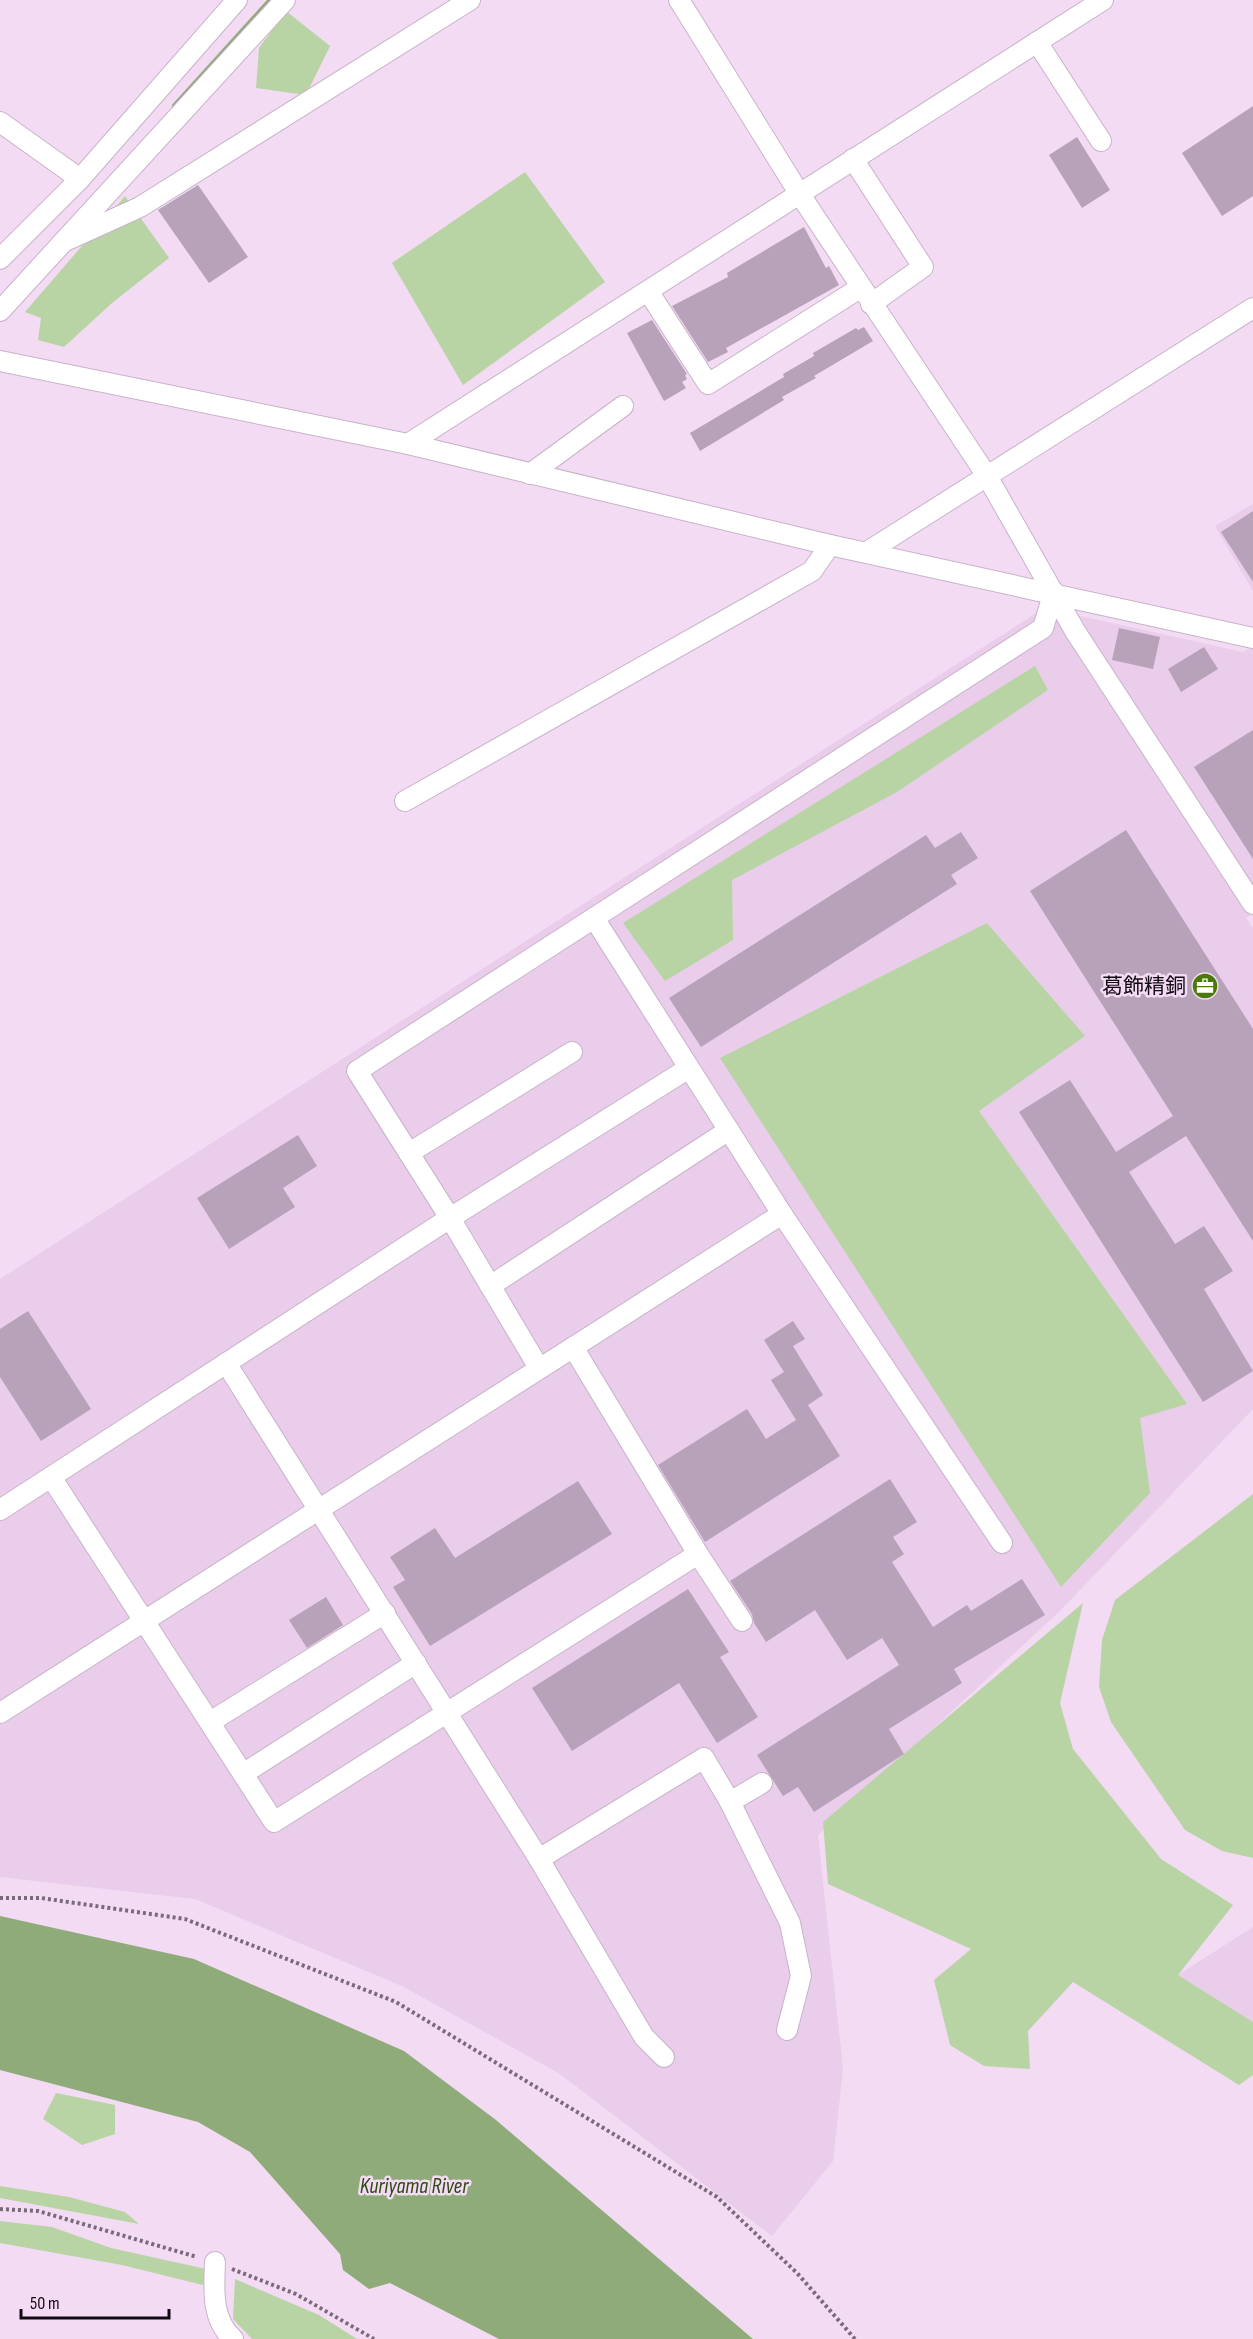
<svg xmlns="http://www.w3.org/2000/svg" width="1253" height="2339" font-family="'Sofia Sans Condensed','Noto Sans JP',sans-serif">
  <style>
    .built { fill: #e9cdea }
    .green { fill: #b9d4a4 }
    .water { fill: #8fab79 }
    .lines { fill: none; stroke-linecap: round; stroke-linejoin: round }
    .stream { stroke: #8fab79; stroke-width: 6 }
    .building { fill: #b8a2b9 }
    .minor-casing { stroke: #c8b3c9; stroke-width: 22 }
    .path { stroke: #796a79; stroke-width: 4; stroke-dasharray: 3 3; stroke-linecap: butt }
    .minor { stroke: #fff; stroke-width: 20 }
    .labels { text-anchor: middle; stroke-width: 5; stroke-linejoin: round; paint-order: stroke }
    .poi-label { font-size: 21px; fill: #120a12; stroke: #f2dbf3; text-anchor: end }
    .water-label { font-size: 22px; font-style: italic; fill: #2f4913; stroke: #f2dbf3 }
  </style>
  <rect width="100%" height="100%" fill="#f2dbf3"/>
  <!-- built -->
  <g class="built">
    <polygon points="1253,504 1253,591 1215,526"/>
    <polygon points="1044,608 1243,652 1253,646 1253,913 1246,918 1253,928 1253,1409 1059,1612 818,1835 843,2069 833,2161 772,2236 560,2074 404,1987 195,1899 0,1877 0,1279"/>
    <polygon points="1253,1927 1253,2022 1178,1975"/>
  </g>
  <!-- green -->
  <g class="green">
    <polygon points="286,11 330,46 306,95 256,88 259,48"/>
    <polygon points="525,172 605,282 463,385 392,263"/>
    <polygon points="125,196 169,258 112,303 64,347 38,340 41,318 25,312"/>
    <polygon points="1035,666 1048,690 897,792 732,880 733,940 665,981 623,923"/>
    <polygon points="987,923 1085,1036 979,1111 1187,1404 1140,1418 1150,1493 1061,1587 720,1058"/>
    <polygon points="1253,1494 1253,1858 1222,1851 1185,1830 1111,1722 1099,1687 1102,1640 1115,1600"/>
    <polygon points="1083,1603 1060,1703 1073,1749 1161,1859 1233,1905 1178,1975 1253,2022 1253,2075 1239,2085 1073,1982 1028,2031 1030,2069 984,2066 950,2045 934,1980 971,1949 828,1884 823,1822"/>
    <polygon points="56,2093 115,2105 115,2134 82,2145 43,2119"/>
    <polygon points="0,2186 69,2197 125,2212 139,2224 0,2198"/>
    <polygon points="0,2221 52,2227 111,2248 206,2269 203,2285 122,2265 0,2243"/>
    <polygon points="235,2279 319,2315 357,2339 252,2339 233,2319"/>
  </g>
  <!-- water -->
  <polygon class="water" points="0,1916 194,1959 404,2051 496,2120 753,2339 499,2339 390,2283 369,2289 343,2270 340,2254 250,2152 198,2122 0,2070"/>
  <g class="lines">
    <!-- stream -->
    <polyline class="stream" points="175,106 271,0"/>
  </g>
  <!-- building -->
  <g class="building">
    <polygon points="1253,106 1253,196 1222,216 1182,153"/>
    <polygon points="1077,137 1110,190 1082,208 1049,155"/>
    <polygon points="198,185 248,257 209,283 158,210"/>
    <polygon points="804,227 826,268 829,266 839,285 726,348 728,352 708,362 672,306 728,277 727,273"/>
    <polygon points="652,320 687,374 685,375 687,379 682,382 686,388 664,401 627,333"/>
    <polygon points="864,327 873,341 814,376 816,378 782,397 784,400 700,451 690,433 784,377 783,374 814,356 813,353 856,328 858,330"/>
    <polygon points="1253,511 1253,582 1221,532"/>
    <polygon points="1119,628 1160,637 1153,669 1112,660"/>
    <polygon points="1204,647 1218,669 1181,692 1168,669"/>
    <polygon points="1253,730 1253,859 1194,767"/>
    <polygon points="1126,830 1253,1029 1253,1241 1186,1136 1129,1172 1175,1244 1204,1226 1233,1271 1204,1289 1253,1371 1203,1402 1019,1112 1070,1080 1116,1152 1173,1116 1030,891"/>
    <polygon points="961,832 978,858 951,875 957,884 701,1047 669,998 926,835 935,848"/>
    <polygon points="298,1135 317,1166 283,1188 295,1207 229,1249 197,1198"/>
    <polygon points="28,1311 91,1409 41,1441 0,1377 0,1329"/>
    <polygon points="793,1321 805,1339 793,1346 823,1395 808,1405 840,1456 705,1542 658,1465 747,1409 766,1439 796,1420 771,1380 784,1372 764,1340"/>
    <polygon points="890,1479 917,1522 893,1537 904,1554 892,1562 933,1627 967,1605 971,1611 1022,1579 1045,1615 954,1669 962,1683 889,1729 904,1754 814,1812 798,1787 783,1796 757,1755 899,1665 882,1638 847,1660 815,1610 766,1642 754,1623 752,1614 730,1581"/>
    <polygon points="578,1481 612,1534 430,1646 393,1587 405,1580 390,1557 435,1528 455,1558"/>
    <polygon points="688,1589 729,1652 720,1657 758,1717 717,1743 679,1683 572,1751 532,1688"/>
    <polygon points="326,1597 343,1625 307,1648 289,1620"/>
  </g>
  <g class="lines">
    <defs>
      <g id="minor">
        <polyline points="679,0 799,193 987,476 1075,631 1253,904"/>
        <polyline points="1037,42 1101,141"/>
        <polyline points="0,122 80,179"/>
        <polyline points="853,159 923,267 871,304"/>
        <polyline points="63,242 140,207 470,0"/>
        <polyline points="0,259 80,179 237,0"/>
        <polyline points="648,291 708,384 860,288"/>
        <polyline points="0,311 285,0"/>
        <polyline points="0,361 408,444 830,545 1253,638"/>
        <polyline points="408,444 1103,0"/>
        <polyline points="530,474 623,406"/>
        <polyline points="867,552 1253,308"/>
        <polyline points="405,801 812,571 830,545"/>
        <polyline points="594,918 782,1214 1002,1543"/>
        <polyline points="409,1153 572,1052"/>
        <polyline points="490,1286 729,1130"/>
        <polyline points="573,1347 698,1554 742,1621"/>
        <polyline points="226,1363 539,1859 644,2037 664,2057"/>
        <polyline points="539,1368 450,1218 357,1071 1043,628 1054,592"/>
        <polyline points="51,1477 274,1822 698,1554"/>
        <polyline points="0,1510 450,1218 689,1068"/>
        <polyline points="0,1713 782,1214"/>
        <polyline points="210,1722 385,1613"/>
        <polyline points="243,1774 416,1663"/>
        <polyline points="730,1802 762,1783"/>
        <polyline points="539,1859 704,1758 730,1802 790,1923 801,1976 787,2030"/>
        <path d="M215 2262C214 2289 211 2319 233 2339"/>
      </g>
    </defs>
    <!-- minor casing -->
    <use href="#minor" class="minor-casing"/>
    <!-- path -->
    <g class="path">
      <polyline points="0,1898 41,1898 185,1919 396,2002 717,2197 797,2273 855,2339"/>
      <polyline points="0,2209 38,2211 197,2257"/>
      <polyline points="232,2269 296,2294 374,2339"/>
    </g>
    <!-- minor -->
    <use href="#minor" class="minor"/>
  </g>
  <!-- icons -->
  <defs>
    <symbol id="office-disc" viewBox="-11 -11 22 22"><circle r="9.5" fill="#4a7a03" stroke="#f2dbf3"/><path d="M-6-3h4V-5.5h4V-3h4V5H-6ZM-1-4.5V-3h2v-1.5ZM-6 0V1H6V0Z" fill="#fff"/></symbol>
  </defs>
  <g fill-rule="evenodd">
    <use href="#office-disc" x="1190" y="971" width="30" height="30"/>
  </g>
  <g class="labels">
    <!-- poi labels -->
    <g class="poi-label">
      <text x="1186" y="993">葛飾精銅</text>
    </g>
    <!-- water labels -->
    <g class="water-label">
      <text x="414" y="2193">Kuriyama River</text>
    </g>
  </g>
  <!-- scale -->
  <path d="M21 2309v9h148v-9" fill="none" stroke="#120a12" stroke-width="3"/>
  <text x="30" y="2309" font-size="18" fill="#120a12" stroke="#f2dbf3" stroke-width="4.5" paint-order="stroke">50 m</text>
</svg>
